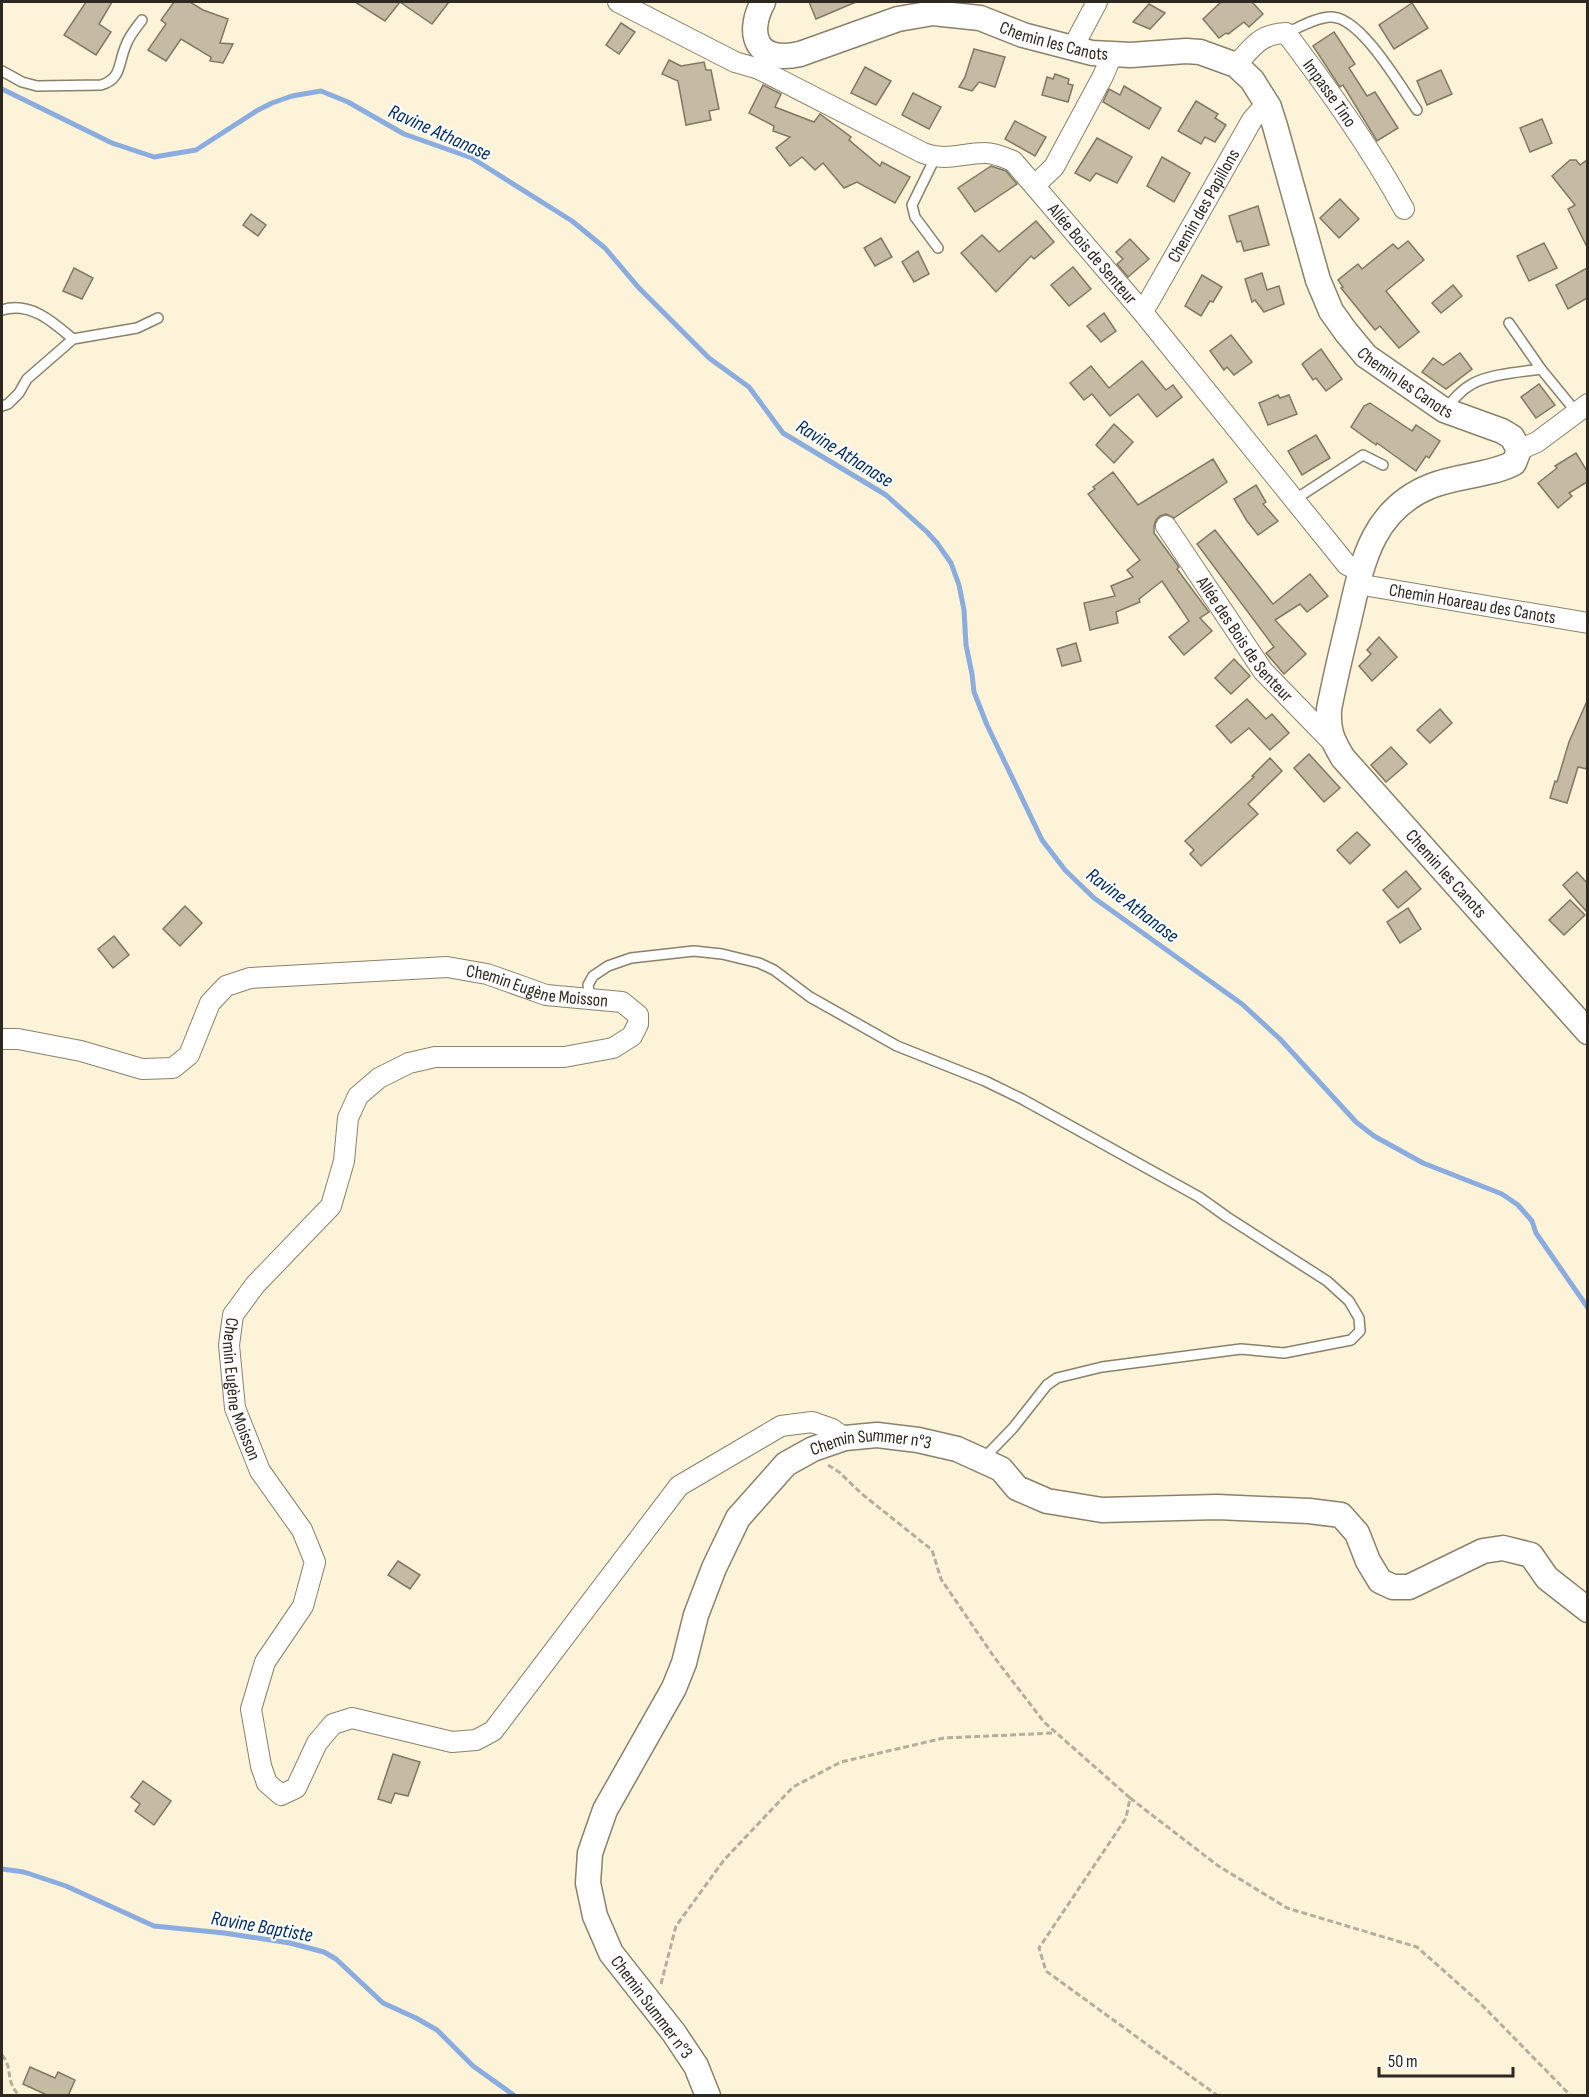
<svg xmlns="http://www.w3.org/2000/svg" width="1589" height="2097" font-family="'Sofia Sans Condensed',sans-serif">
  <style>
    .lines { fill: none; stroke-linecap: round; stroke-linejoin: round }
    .stream { stroke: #8aacde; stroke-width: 5 }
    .building { fill: #c4bba2; stroke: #807861; stroke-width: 1.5 }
    .service-casing { stroke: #89816a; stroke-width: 12 }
    .minor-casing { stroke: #89816a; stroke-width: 22 }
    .tertiary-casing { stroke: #89816a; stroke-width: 27 }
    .path { stroke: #b5ae9a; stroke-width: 3; stroke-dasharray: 6 3; stroke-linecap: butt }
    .service { stroke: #fff; stroke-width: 9 }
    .minor { stroke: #fff; stroke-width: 20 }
    .tertiary { stroke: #fff; stroke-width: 24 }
    .labels { text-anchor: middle; stroke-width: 4.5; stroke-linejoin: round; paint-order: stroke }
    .street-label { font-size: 18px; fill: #2d2920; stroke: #fff }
    .water-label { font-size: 20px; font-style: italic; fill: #012e68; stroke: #fff }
  </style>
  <rect width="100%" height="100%" fill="#fcf3d9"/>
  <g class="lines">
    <!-- stream -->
    <g class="stream">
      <polyline points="2,89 112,143 154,157 196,150 258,110 272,103 292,96 321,91 348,102 404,134 472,158 572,221 605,248 639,288 709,358 749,387 783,433 886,495 927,532 937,543 951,563 959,585 964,610 966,645 972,674 974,692 987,725 1042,840 1065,870 1094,898 1242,1004 1280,1039 1356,1122 1374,1136 1423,1163 1502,1194 1518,1205 1532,1221 1536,1233 1588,1308"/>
      <polyline points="2,1869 24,1872 66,1886 154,1926 224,1933 290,1943 324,1952 336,1959 383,2003 416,2018 437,2030 473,2066 515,2096"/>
    </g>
  </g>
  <!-- building -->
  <g class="building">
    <polygon points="86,2 112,2 99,24 111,32 96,55 64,35"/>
    <polygon points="174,2 190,2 203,10 228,19 220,43 233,44 223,63 210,61 211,57 181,39 166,61 148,50 166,24 161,20"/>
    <polygon points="355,2 400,2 385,21"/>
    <polygon points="400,2 449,2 432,24"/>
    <polygon points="809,2 856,2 816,19"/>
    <polygon points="1221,2 1252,2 1263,14 1249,27 1244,22 1228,34 1226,33 1219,38 1203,19"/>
    <polygon points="1412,3 1428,28 1394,49 1379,25"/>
    <polygon points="1149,4 1165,13 1150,29 1133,22"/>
    <polygon points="621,23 635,32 619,54 606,45"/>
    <polygon points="1334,32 1355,64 1349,68 1367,96 1375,92 1398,128 1377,141 1343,85 1340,87 1313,46"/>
    <polygon points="974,49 1005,57 995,87 979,82 972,91 959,87 965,77"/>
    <polygon points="669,60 681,66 704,62 706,70 711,70 719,109 709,111 711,120 686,125 678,81 662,74"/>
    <polygon points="865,67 891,81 876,105 851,93"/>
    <polygon points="1441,70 1452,94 1427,105 1417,81"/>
    <polygon points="1055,74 1069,79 1068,84 1073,85 1068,102 1042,95 1047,77 1053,79"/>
    <polygon points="763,85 781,94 775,107 814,122 820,114 851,137 849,140 880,166 882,162 910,177 895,203 857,182 844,188 823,163 815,170 802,157 790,166 776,148 790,137 773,131 774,126 749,113"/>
    <polygon points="1124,86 1161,108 1149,129 1103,102 1109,89 1120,95"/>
    <polygon points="913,93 941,107 929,129 902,115"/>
    <polygon points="1196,101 1218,114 1215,118 1226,125 1215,142 1205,137 1201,144 1178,131"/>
    <polygon points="1542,119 1552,143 1530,152 1520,128"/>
    <polygon points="1015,121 1046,137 1035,156 1005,139"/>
    <polygon points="1097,138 1132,157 1117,183 1096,173 1090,181 1075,173"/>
    <polygon points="1162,157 1190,173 1174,202 1147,186"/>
    <polygon points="1570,160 1576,160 1580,165 1587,160 1587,247 1568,209 1575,205 1552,176"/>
    <polygon points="991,166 1006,171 1017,184 975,212 958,188"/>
    <polygon points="1340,199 1359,219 1339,238 1320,218"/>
    <polygon points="1258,206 1269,245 1244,251 1241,241 1237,242 1229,216"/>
    <polygon points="251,214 266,225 258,236 243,225"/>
    <polygon points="1036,221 1054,242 1034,259 1031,256 996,292 961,253 982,235 999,252"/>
    <polygon points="881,238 892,257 875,266 864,248"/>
    <polygon points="1130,239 1149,259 1128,277 1117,264 1123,259 1116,252"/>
    <polygon points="1408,241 1424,260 1386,291 1419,332 1399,348 1380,326 1375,330 1341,288 1343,287 1338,280 1358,264 1362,269 1393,244 1398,249"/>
    <polygon points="1544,243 1557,268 1529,281 1517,256"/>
    <polygon points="918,251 929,274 914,282 902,262"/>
    <polygon points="1073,267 1091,289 1069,306 1051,285"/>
    <polygon points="74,268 93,278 82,299 63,291"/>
    <polygon points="1587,268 1587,298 1568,309 1556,285"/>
    <polygon points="1262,273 1267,290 1279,286 1284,304 1264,312 1255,300 1252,302 1245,279"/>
    <polygon points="1202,275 1222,287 1213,302 1210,301 1201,316 1185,306"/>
    <polygon points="1453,285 1462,296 1441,313 1432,303"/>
    <polygon points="1104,313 1116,331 1101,342 1087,326"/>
    <polygon points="1231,335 1252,362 1234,375 1227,367 1224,370 1210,351"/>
    <polygon points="1321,349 1342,379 1326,391 1316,378 1313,380 1302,364"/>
    <polygon points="1460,353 1472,369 1446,389 1422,372 1433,358 1443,365"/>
    <polygon points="1142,361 1166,390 1173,385 1182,397 1157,417 1138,394 1110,416 1092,394 1084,400 1070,383 1091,366 1109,388"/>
    <polygon points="1539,384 1555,405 1536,418 1521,397"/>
    <polygon points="1278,395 1280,398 1289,395 1297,414 1268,425 1259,403"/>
    <polygon points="1370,403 1412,431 1416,425 1440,441 1429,458 1426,456 1416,471 1377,443 1376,445 1351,427 1364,406"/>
    <polygon points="1114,424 1133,442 1114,463 1096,445"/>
    <polygon points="1316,435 1330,458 1302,475 1288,451"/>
    <polygon points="1576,453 1587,471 1587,482 1569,493 1572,496 1558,508 1538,483 1557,468 1555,466"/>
    <polygon points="1213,459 1227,482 1174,518 1166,514 1160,516 1156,520 1154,526 1154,533 1179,567 1177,569 1209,612 1200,618 1212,631 1184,655 1169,637 1189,621 1162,581 1139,599 1140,602 1116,612 1118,623 1090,630 1084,603 1115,596 1111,586 1133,577 1127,570 1140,560 1088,494 1095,489 1093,487 1113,472 1138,505"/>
    <polygon points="1256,485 1266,502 1263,504 1278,521 1258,535 1247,521 1234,499"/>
    <polygon points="1215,530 1273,604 1310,574 1328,596 1307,612 1300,604 1275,620 1306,654 1284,674 1266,653 1274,647 1197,544"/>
    <polygon points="1379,637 1397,657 1372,681 1359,666 1371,654 1367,650"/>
    <polygon points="1076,643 1081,661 1062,666 1057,649"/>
    <polygon points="1234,659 1250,676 1231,694 1215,678"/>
    <polygon points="1247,699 1266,719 1272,714 1289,733 1270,750 1249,728 1231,743 1216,726"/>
    <polygon points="1587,701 1587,769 1578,767 1567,803 1550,798 1555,781 1557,782 1569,742"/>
    <polygon points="1440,709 1452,723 1430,743 1417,730"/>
    <polygon points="1391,747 1407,764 1386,782 1371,765"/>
    <polygon points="1309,754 1340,788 1324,802 1294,768"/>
    <polygon points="1270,758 1282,771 1248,804 1258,814 1201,866 1190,854 1194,850 1185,841 1254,777 1252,776"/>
    <polygon points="1357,832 1370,845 1350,864 1337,850"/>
    <polygon points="1406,871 1421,889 1398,908 1383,890"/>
    <polygon points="1577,872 1587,883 1587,912 1563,885"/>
    <polygon points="1570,900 1585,915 1564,935 1549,920"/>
    <polygon points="185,906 202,923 180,946 163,929"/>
    <polygon points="1408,908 1421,929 1400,943 1387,922"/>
    <polygon points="114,936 129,955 113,968 98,949"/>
    <polygon points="398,1561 420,1575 410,1589 388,1575"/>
    <polygon points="393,1754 420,1762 408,1796 395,1793 391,1803 378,1799"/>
    <polygon points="143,1781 171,1801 154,1825 135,1811 140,1804 131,1797"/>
    <polygon points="30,2067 55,2078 58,2072 75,2080 68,2096 49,2096 23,2084"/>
  </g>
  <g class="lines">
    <defs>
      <g id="service">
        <path d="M1286 33C1300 27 1315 18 1330 17 1360 15 1400 86 1417 110"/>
        <path d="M2 71 22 82 37 86 101 85C122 79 118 63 126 45 129 36 136 28 142 20"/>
        <polyline points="935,158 912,205 915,217 938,248"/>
        <path d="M2 310C30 301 53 322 73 339"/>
        <polyline points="1509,323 1541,369 1577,413"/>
        <polyline points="2,406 8,404 19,393 27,379 73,339 137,328 158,318"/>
        <path d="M1445 410C1453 400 1461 390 1472 384 1489 374 1521 372 1541 369"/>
        <polyline points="1294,500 1363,455 1383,465"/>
        <polyline points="590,998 588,985 593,976 608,966 631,958 694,951 722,954 759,963 774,970 810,997 897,1046 985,1081 1022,1099 1199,1197 1227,1217 1327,1281 1349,1301 1359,1318 1360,1331 1351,1340 1284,1353 1241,1349 1102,1367 1057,1378 1047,1385 1013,1428 983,1459"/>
      </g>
      <g id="minor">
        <polyline points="618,2 735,62 759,69"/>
        <polyline points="1072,49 1097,2"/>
        <path id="s1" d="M768 54 759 69 923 153C947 162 961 153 985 153 995 153 1003 157 1013 161L1140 309 1347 565 1360 571"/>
        <path id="s2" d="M1236 65C1253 47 1259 34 1286 33 1329 90 1370 147 1404 209"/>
        <polyline points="1035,185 1054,167 1103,76 1112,55"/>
        <path id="s3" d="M1140 309 1148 303 1252 120 1259 112 1269 107"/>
        <polyline points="1519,450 1537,442 1588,404"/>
        <path id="s4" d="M1166 526 1263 671 1334 744"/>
        <path id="s5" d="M1357 584 1588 623"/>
        <path id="s6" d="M2 1039H18L81 1051 142 1069 173 1068 189 1055 210 1003 226 986 250 978 447 967 487 974 546 995 622 1002 638 1015V1024L632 1036 613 1048 564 1057H435L409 1063 379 1078 358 1096 348 1118 344 1161 331 1206 255 1285 233 1315 229 1345 235 1408 260 1471 302 1530 315 1562 303 1606 265 1662 251 1709 261 1766 267 1783 281 1795 296 1788 317 1743 333 1724 352 1718 452 1742 476 1740 493 1731 679 1486 781 1426 812 1422 832 1429 845 1438"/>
      </g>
      <g id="tertiary">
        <path id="s7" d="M763 2C745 36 758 64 800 54L898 19 933 13 980 18 1023 35 1092 53 1131 55 1186 51 1200 52 1236 65 1252 80 1269 107 1275 126 1318 280 1331 311 1346 332 1366 356 1444 410 1502 431 1512 437 1519 450 1514 463C1489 476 1458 475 1431 486 1371 510 1362 564 1349 620 1342 649 1335 679 1329 709 1328 731 1332 740 1343 758L1588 1032"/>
        <path id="s8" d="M708 2096 696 2066 674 2033 611 1953 595 1916 588 1883 590 1853 605 1810 674 1688 684 1663 696 1615 714 1568 738 1518 786 1464 813 1449 845 1438 877 1435 918 1440 957 1449 1001 1469 1017 1488 1047 1501 1102 1510 1217 1507 1309 1511 1341 1515 1357 1533 1368 1561 1380 1581 1393 1587H1409L1483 1551 1503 1548 1531 1555 1547 1578 1588 1610"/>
      </g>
    </defs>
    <!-- service casing -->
    <use href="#service" class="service-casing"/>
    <!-- minor casing -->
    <use href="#minor" class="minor-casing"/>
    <!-- tertiary casing -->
    <use href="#tertiary" class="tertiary-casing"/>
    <!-- path -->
    <g class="path">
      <polyline points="828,1465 839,1472 862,1494 932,1550 941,1579 994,1657 1044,1722 1130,1798 1126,1818 1039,1948 1046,1971 1218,2096"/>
      <polyline points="1130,1798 1217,1865 1287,1908 1417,1947 1479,2002 1571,2096"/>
      <polyline points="661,1984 676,1926 724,1860 793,1787 841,1762 944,1738 1054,1733"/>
      <path d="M2 2055C14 2069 4 2081 20 2096"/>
    </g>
    <!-- service -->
    <use href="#service" class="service"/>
    <!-- minor -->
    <use href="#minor" class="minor"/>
    <!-- tertiary -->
    <use href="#tertiary" class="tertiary"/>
  </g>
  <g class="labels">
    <!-- street labels -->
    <g class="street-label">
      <text dy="6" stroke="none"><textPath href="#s7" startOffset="354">Chemin les Canots</textPath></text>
      <text dy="6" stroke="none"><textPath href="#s2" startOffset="136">Impasse Tino</textPath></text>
      <text dy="6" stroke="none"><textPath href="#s3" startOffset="122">Chemin des Papillons</textPath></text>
      <text dy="6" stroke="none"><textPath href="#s1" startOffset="416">Allée Bois de Senteur</textPath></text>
      <text dy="6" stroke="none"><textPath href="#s7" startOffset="912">Chemin les Canots</textPath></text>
      <text dy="6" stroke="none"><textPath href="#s5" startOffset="117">Chemin Hoareau des Canots</textPath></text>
      <text dy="6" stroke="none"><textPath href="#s4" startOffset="138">Allée des Bois de Senteur</textPath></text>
      <text dy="6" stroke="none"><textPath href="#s7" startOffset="1611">Chemin les Canots</textPath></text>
      <text dy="6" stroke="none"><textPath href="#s6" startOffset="590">Chemin Eugène Moisson</textPath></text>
      <text dy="6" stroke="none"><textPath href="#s6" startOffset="1346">Chemin Eugène Moisson</textPath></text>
      <text dy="6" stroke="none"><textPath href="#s8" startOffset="808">Chemin Summer n°3</textPath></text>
      <text transform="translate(652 2007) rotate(53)" y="6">Chemin Summer n°3</text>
    </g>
    <!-- water labels -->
    <g class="water-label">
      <text transform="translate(440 132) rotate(24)" y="7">Ravine Athanase</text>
      <text transform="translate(845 453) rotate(32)" y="7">Ravine Athanase</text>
      <text transform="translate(1133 905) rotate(37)" y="7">Ravine Athanase</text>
      <text transform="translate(262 1926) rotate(10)" y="7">Ravine Baptiste</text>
    </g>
  </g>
  <!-- border -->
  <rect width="1589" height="2097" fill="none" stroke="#2d2920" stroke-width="6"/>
  <!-- scale -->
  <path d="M1379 2067v9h134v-9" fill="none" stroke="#2d2920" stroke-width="3"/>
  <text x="1388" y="2067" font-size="18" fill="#2d2920" stroke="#ffffff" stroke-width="4.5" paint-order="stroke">50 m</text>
</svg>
